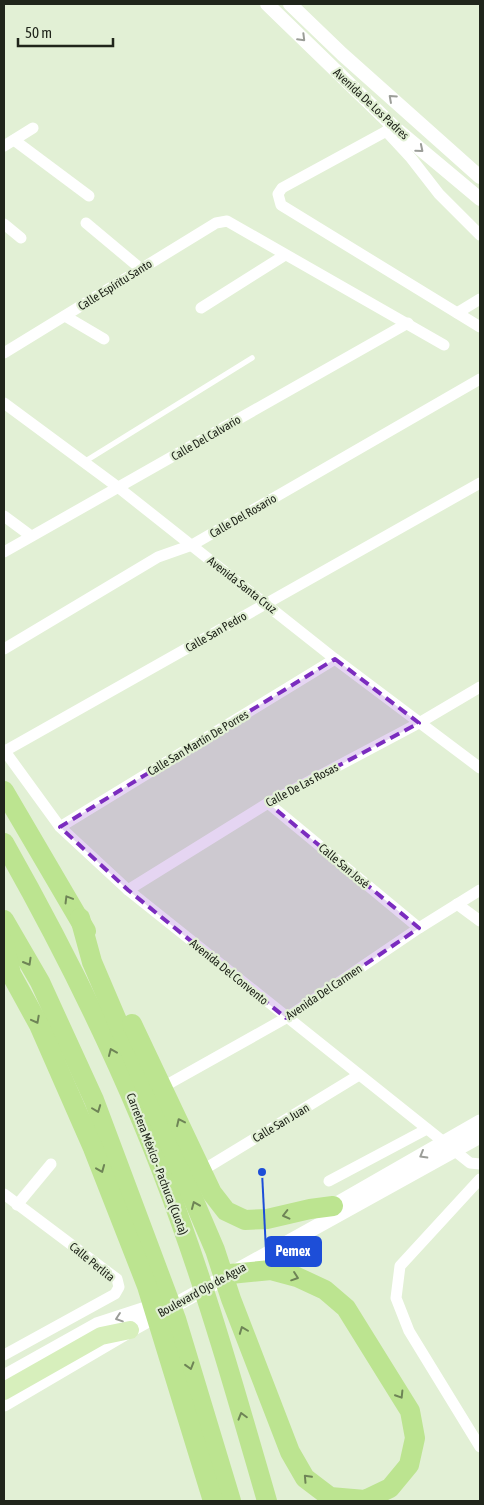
<svg xmlns="http://www.w3.org/2000/svg" width="484" height="1505" font-family="'Asap Condensed',sans-serif">
  <style>
    .lines { fill: none; stroke-linecap: round; stroke-linejoin: round }
    .service { stroke: #fff; stroke-width: 5.5 }
    .minor { stroke: #fff; stroke-width: 11 }
    .tertiary { stroke: #fff; stroke-width: 14 }
    .secondary { stroke: #fff; stroke-width: 15 }
    .primary { stroke: #d7efbc; stroke-width: 18 }
    .motorway { stroke: #bce490; stroke-width: 20 }
    .oneway { stroke: #9b9d98 }
    .oneway2 { stroke: #6e8456 }
    .marked { fill: #7b2cbf; fill-opacity: 0.2; stroke: #7b2cbf; stroke-width: 4; stroke-dasharray: 10 6; stroke-linejoin: round }
    .labels { text-anchor: middle; stroke-width: 4.5; stroke-linejoin: round; paint-order: stroke }
    .street-label { font-size: 12px; fill: #20251b; stroke: #e2f0d5 }
    .leader { fill: none; stroke: #1d4ed8; stroke-width: 2 }
    .callout-dot { fill: #1d4ed8; stroke: #e2f0d5; stroke-width: 2 }
    .callout { fill: #1d4ed8; stroke: #1d4ed8; stroke-width: 2 }
    .callout-label { font-size: 14px; text-anchor: middle; font-weight: bold; fill: #fff }
  </style>
  <rect width="100%" height="100%" fill="#e2f0d5"/>
  <g class="lines">
    <!-- service -->
    <polyline class="service" points="84,462 252,358"/>
    <!-- minor -->
    <g class="minor">
      <polyline points="394,127 282,188 278,194 281,205 480,327"/>
      <polyline points="386,131 411,158 439,194 480,235"/>
      <polyline points="14,140 89,196"/>
      <polyline points="4,146 33,128"/>
      <polyline points="86,223 141,269"/>
      <polyline points="4,224 21,238"/>
      <polyline points="201,308 285,255"/>
      <polyline points="457,313 480,299"/>
      <polyline points="65,316 104,339"/>
      <polyline points="4,353 216,223 227,221 444,345"/>
      <polyline points="4,403 119,488 335,659 480,768"/>
      <polyline points="4,516 31,536"/>
      <polyline points="4,552 408,323"/>
      <polyline points="4,649 158,557 192,545 480,379"/>
      <polyline points="4,750 60,827 128,890 470,1163 480,1164"/>
      <polyline points="5,751 480,483"/>
      <polyline points="268,803 419,928"/>
      <polyline points="60,827 335,659"/>
      <polyline points="128,890 268,803 419,723 480,687"/>
      <polyline points="457,904 480,921"/>
      <polyline points="163,1087 286,1018 419,928 480,890"/>
      <polyline points="203,1170 359,1075"/>
      <polyline points="480,1179 400,1266 396,1298 409,1331 480,1447"/>
      <polyline points="329,1181 427,1129"/>
      <polyline points="4,1194 117,1279 119,1287 115,1294 4,1355"/>
      <polyline points="17,1205 51,1164"/>
    </g>
    <!-- tertiary -->
    <g class="tertiary">
      <polyline points="267,4 394,127 480,199"/>
      <polyline points="290,4 342,54 480,177"/>
    </g>
    <!-- secondary -->
    <g class="secondary">
      <polyline points="337,1204 480,1122"/>
      <polyline points="4,1377 97,1325 146,1309 162,1301"/>
      <polyline points="4,1404 130,1330 480,1136"/>
    </g>
    <!-- primary -->
    <polyline class="primary" points="4,1391 101,1336 130,1330"/>
    <!-- motorway -->
    <g class="motorway">
      <polyline points="4,791 86,931"/>
      <path d="M4 843C73 965 135 1091 181 1223 214 1315 240 1408 267 1501"/>
      <polyline points="80,918 92,962 215,1250 231,1299 290,1452 305,1478 330,1497 365,1500 390,1488 409,1465 415,1438 410,1411 346,1308 325,1290 297,1277 271,1270 230,1274"/>
      <polyline points="4,920 40,982 94,1100 176,1319 231,1501"/>
      <polyline points="4,943 11,974 39,1025 93,1148 147,1286 213,1501"/>
      <polyline points="132,1024 212,1193 226,1211 245,1220 267,1219 310,1209 333,1206"/>
    </g>
  </g>
  <!-- one-way arrows -->
  <defs><path id="oneway-chevron" d="M-2-3.5L2.5 0L-2 3.5" fill="none" stroke-width="1.6" stroke-linecap="round" stroke-linejoin="round" transform="scale(1.25)"/></defs>
  <g class="oneway">
    <use href="#oneway-chevron" transform="translate(302 38) rotate(45)"/>
    <use href="#oneway-chevron" transform="translate(392 98) rotate(-138)"/>
    <use href="#oneway-chevron" transform="translate(420 149) rotate(40)"/>
    <use href="#oneway-chevron" transform="translate(423 1155) rotate(150)"/>
    <use href="#oneway-chevron" transform="translate(119 1318) rotate(161)"/>
  </g>
  <g class="oneway2">
    <use href="#oneway-chevron" transform="translate(68 899) rotate(-121)"/>
    <use href="#oneway-chevron" transform="translate(28 962) rotate(60)"/>
    <use href="#oneway-chevron" transform="translate(36 1020) rotate(62)"/>
    <use href="#oneway-chevron" transform="translate(112 1052) rotate(-113)"/>
    <use href="#oneway-chevron" transform="translate(97 1109) rotate(69)"/>
    <use href="#oneway-chevron" transform="translate(180 1122) rotate(-115)"/>
    <use href="#oneway-chevron" transform="translate(101 1169) rotate(68)"/>
    <use href="#oneway-chevron" transform="translate(195 1205) rotate(-113)"/>
    <use href="#oneway-chevron" transform="translate(286 1215) rotate(166)"/>
    <use href="#oneway-chevron" transform="translate(295 1277) rotate(19)"/>
    <use href="#oneway-chevron" transform="translate(243 1330) rotate(-111)"/>
    <use href="#oneway-chevron" transform="translate(190 1366) rotate(73)"/>
    <use href="#oneway-chevron" transform="translate(400 1395) rotate(58)"/>
    <use href="#oneway-chevron" transform="translate(242 1416) rotate(-106)"/>
    <use href="#oneway-chevron" transform="translate(307 1478) rotate(-133)"/>
  </g>
  <!-- marked area -->
  <path class="marked" d="M335 659 419 723 268 803 419 928 286 1018 128 890 60 827Z"/>
  <g class="labels">
    <!-- street labels -->
    <g class="street-label">
      <text transform="translate(371 104) rotate(43)" y="4">Avenida De Los Padres</text>
      <text transform="translate(115 285) rotate(-32)" y="4">Calle Espíritu Santo</text>
      <text transform="translate(206 438) rotate(-30)" y="4">Calle Del Calvario</text>
      <text transform="translate(243 516) rotate(-30)" y="4">Calle Del Rosario</text>
      <text transform="translate(242 585) rotate(38)" y="4">Avenida Santa Cruz</text>
      <text transform="translate(216 632) rotate(-30)" y="4">Calle San Pedro</text>
      <text transform="translate(198 743) rotate(-31)" y="4">Calle San Martín De Porres</text>
      <text transform="translate(302 785) rotate(-28)" y="4">Calle De Las Rosas</text>
      <text transform="translate(344 866) rotate(40)" y="4">Calle San José</text>
      <text transform="translate(229 972) rotate(39)" y="4">Avenida Del Convento</text>
      <text transform="translate(324 992) rotate(-34)" y="4">Avenida Del Carmen</text>
      <text transform="translate(281 1123) rotate(-31)" y="4">Calle San Juan</text>
      <text transform="translate(157 1164) rotate(69)" y="4">Carretera México - Pachuca (Cuota)</text>
      <text transform="translate(92 1262) rotate(39)" y="4">Calle Perlita</text>
      <text transform="translate(202 1290) rotate(-29)" y="4">Boulevard Ojo de Agua</text>
    </g>
  </g>
  <!-- callouts -->
  <path class="leader" d="M262 1172L266 1251"/>
  <circle class="callout-dot" cx="262" cy="1172" r="5"/>
  <rect class="callout" x="266" y="1237" width="55" height="29" rx="5"/>
  <g class="callout-label">
    <text x="293" y="1256">Pemex</text>
  </g>
  <!-- border -->
  <rect width="484" height="1505" fill="none" stroke="#20251b" stroke-width="10"/>
  <!-- scale -->
  <path d="M18 38v8h95v-8" fill="none" stroke="#20251b" stroke-width="2.5"/>
  <text x="25" y="38" font-size="15" fill="#20251b" stroke="#e2f0d5" stroke-width="4" paint-order="stroke">50 m</text>
</svg>
